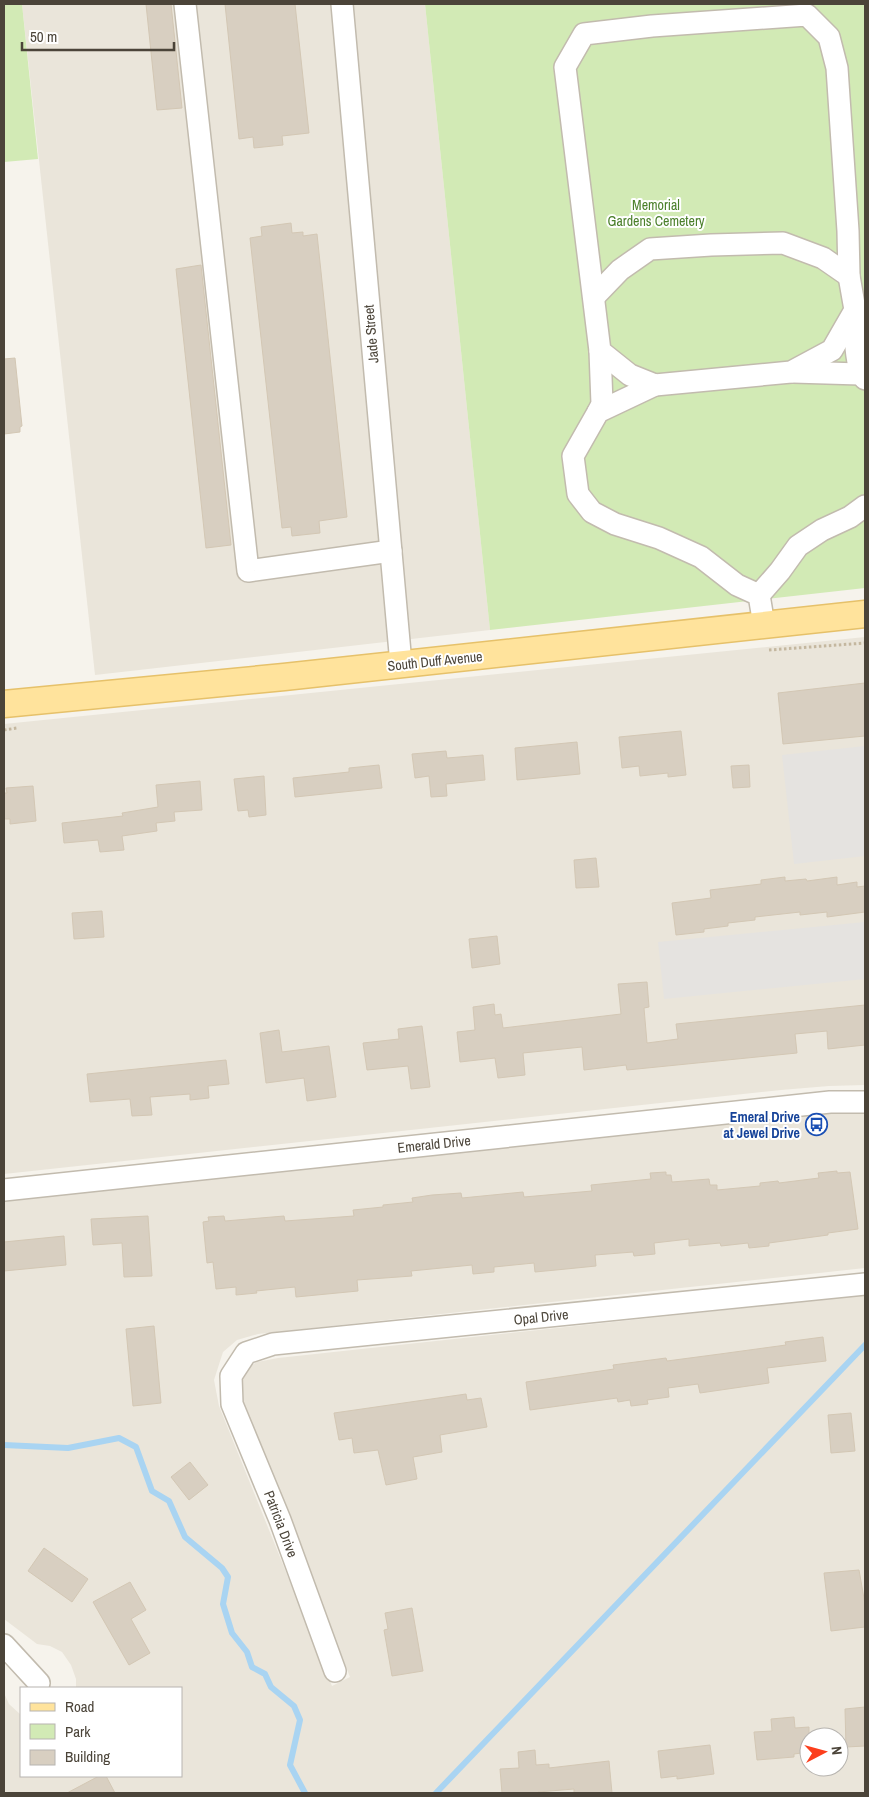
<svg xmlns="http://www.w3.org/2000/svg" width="869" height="1797" font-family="'Archivo Narrow',sans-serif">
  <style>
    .residential { fill: #eae5da; fill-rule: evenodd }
    .green { fill: #d2eab5 }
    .parking { fill: #e5e3e0 }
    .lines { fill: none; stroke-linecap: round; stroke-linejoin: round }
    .stream { stroke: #a9d4f2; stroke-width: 6 }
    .building { fill: #d8cfc1; stroke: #d3c7b4 }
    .minor-casing { stroke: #c2bbae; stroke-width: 24 }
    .major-casing { stroke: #e6c16a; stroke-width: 29 }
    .path { stroke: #c4b79f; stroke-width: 3; stroke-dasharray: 2.5 2.5; stroke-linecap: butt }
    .minor { stroke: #fff; stroke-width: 21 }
    .major { stroke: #ffe39c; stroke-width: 26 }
    .labels { text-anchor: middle; stroke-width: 4; stroke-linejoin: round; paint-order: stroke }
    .park-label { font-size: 14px; fill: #4a7f2a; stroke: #fff }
    .street-label { font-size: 14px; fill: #4b4439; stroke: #fff }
    .transit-label { font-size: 14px; font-weight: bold; fill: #164399; stroke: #fff; text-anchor: end }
  </style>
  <rect width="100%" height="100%" fill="#f6f3ec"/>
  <!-- residential -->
  <g class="residential">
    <polygon points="22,4 425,4 490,630 95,675"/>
    <polygon points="865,637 865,1085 829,1086 781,1090 4,1174 4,724"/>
    <path d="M865 1113V1268L258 1334 237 1340 223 1352 214 1380 219 1406 332 1686 350 1677 244 1410 239 1384 244 1370 257 1362 278 1358 865 1295V1793H4V1665V1693L9 1704 21 1715V1776H181V1688H76V1679L71 1665 62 1652 50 1646 37 1644 4 1619V1198L825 1114ZM809 1737H839V1767H809Z"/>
  </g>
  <!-- green -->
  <g class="green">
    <polygon points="4,4 22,4 38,159 4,162"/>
    <polygon points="425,4 865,4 865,588 490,630"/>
  </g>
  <!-- parking -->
  <g class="parking">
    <polygon points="865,746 865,856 794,864 782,755"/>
    <polygon points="865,922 865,979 664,999 658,942"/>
  </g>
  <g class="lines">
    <!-- stream -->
    <g class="stream">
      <polyline points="4,1445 68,1448 119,1438 136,1447 152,1491 169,1501 185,1537 222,1568 228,1577 223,1604 232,1633 247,1652 252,1667 265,1674 271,1687 294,1706 300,1720 290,1765 305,1793"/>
      <polyline points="436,1793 865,1345"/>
    </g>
  </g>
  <!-- building -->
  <g class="building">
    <polygon points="146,4 171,4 182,108 157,110"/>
    <polygon points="225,4 295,4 309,133 282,136 283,145 254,148 253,137 239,139"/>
    <polygon points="291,223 292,233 303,232 303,236 317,234 347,517 319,521 320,533 292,536 291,527 282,528 250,238 262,236 261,227"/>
    <polygon points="201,265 231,545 206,548 176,269"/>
    <polygon points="15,358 22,426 20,427 20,432 4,434 4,359"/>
    <polygon points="865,683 865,736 783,744 778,693"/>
    <polygon points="681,731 686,775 668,777 668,773 640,776 639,766 622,768 619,737"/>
    <polygon points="577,742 580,774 517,780 515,748"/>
    <polygon points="446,751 447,758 483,755 485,780 446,784 447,796 431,797 429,776 415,778 412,754"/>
    <polygon points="379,765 382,788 295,797 293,778 349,772 349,768"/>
    <polygon points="749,765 750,787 733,788 731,766"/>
    <polygon points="264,776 266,815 249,817 248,810 238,811 234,779"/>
    <polygon points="200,781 202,810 174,812 175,821 156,823 157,831 122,836 124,850 100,852 98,840 64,843 62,823 123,816 122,813 158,807 156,785"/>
    <polygon points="33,786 36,821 10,824 10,819 4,819 4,793 7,793 6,788"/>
    <polygon points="596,858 599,887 576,888 574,860"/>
    <polygon points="785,877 785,881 806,879 807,881 837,877 837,885 857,882 857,887 865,886 865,912 827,917 827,912 800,915 800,912 755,917 755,920 728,923 728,926 704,929 704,932 676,935 672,903 711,898 710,890 761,884 761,880"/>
    <polygon points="102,911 104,937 74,939 72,913"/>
    <polygon points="497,936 500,964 472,968 469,939"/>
    <polygon points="647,982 649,1007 644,1008 647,1043 678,1039 676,1024 865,1005 865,1045 828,1049 827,1031 795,1034 797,1053 627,1070 626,1065 584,1070 582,1047 523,1053 525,1075 498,1078 495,1058 460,1062 457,1032 475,1030 473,1007 494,1004 495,1015 501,1014 503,1028 621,1014 618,984"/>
    <polygon points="422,1026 430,1087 411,1089 408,1066 367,1070 363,1043 399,1039 398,1029"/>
    <polygon points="279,1030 282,1052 329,1046 336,1097 307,1101 304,1078 266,1083 260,1033"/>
    <polygon points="226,1060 229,1084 208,1086 209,1098 190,1100 190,1094 150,1097 152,1115 132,1116 130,1099 90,1102 87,1074"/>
    <polygon points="837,1171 837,1173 850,1172 858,1229 828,1233 828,1235 769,1243 769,1246 749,1248 748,1243 721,1246 720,1243 689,1246 689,1239 654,1243 655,1254 634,1256 633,1252 595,1255 596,1266 556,1270 535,1272 534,1263 494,1267 494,1272 473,1274 472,1265 411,1271 412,1276 357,1280 358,1291 296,1297 295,1287 256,1291 257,1293 236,1295 236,1287 216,1289 213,1262 207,1263 203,1222 209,1221 208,1217 224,1216 225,1221 284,1216 285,1221 354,1216 353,1210 383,1207 383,1205 413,1202 412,1198 432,1195 461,1193 462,1198 523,1192 524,1197 592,1191 591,1185 651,1179 650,1173 666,1172 666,1175 671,1175 672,1182 709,1179 710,1185 717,1185 717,1190 760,1186 760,1183 778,1181 779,1183 819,1178 818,1173"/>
    <polygon points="148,1216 152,1276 124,1277 122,1243 93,1245 91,1219"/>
    <polygon points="64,1236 66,1265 4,1271 4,1242"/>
    <polygon points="154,1326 161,1403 133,1406 126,1329"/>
    <polygon points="823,1337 826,1361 767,1368 769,1383 700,1393 698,1384 668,1388 669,1397 647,1400 648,1404 631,1406 630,1400 618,1402 617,1398 530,1410 526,1382 614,1369 613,1365 666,1358 667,1361 720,1354 786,1345 785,1342"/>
    <polygon points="466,1394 467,1400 481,1398 487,1427 440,1435 442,1452 413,1457 417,1479 386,1485 378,1450 354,1453 352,1438 339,1440 334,1413"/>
    <polygon points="851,1413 855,1451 831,1453 828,1415"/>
    <polygon points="190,1462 208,1485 189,1500 171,1477"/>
    <polygon points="44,1548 88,1579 72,1602 28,1571"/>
    <polygon points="859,1570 865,1604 865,1627 831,1631 824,1573"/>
    <polygon points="130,1582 146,1610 131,1619 150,1653 129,1665 93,1602"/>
    <polygon points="412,1608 423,1671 392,1676 384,1630 388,1629 385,1613"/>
    <polygon points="865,1707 865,1746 846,1747 845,1709"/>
    <polygon points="794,1717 795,1728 809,1727 809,1752 794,1754 794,1757 757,1760 754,1732 772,1731 771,1719"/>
    <polygon points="710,1745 714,1774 677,1779 677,1776 661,1778 658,1751"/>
    <polygon points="535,1750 536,1765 549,1764 549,1768 609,1761 612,1793 574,1793 574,1789 538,1792 539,1793 502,1793 500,1769 519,1768 518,1752"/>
    <polygon points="99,1776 106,1776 115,1793 67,1793"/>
  </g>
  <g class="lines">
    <defs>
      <g id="minor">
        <polyline points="185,4 248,571 391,551"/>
        <polyline points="342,4 401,664"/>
        <polygon points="807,15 829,37 837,68 848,231 849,276 855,310 832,350 791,372 655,385 630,375 600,351 565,67 584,34 652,26"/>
        <polyline points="594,297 620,270 650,249 711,245 783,243 823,258 849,276"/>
        <path d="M855 310C855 326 854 367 865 379"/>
        <polyline points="793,372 860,374"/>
        <polyline points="655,385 598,412 573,456 578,494 592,512 615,524 659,538 701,557 737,585 759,595 764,625"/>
        <polyline points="598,412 602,404 600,351"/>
        <polyline points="759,595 780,571 798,546 822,530 850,517 865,506"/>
        <polyline points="4,1190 830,1102 865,1102"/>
        <polyline points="4,1645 39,1683"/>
        <polyline points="335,1671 280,1520 232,1404 231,1376 246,1353 273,1344 865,1284"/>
      </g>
      <polyline id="major" points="4,704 284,677 865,614"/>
    </defs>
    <!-- minor casing -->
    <use href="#minor" class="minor-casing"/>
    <!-- major casing -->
    <use href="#major" class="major-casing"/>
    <!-- path -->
    <g class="path">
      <polyline points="769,650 865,643"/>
      <polyline points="4,730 17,728"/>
    </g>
    <!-- minor -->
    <use href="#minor" class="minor"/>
    <!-- major -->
    <use href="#major" class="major"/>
  </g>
  <!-- icons -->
  <defs>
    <symbol id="bus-ring" viewBox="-11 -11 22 22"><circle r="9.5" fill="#fff" stroke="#1a4fb4" stroke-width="1.5"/><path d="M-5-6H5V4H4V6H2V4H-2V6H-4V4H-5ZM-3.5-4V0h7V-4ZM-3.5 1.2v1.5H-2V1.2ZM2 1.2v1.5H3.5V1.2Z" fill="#1a4fb4"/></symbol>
  </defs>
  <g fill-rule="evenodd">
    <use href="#bus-ring" x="804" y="1112" width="25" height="25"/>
  </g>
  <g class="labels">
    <!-- park labels -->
    <g class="park-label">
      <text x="656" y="210">Memorial<tspan x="656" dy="16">Gardens Cemetery</tspan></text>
    </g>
    <!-- street labels -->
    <g class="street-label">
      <text transform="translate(371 334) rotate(-95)" y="5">Jade Street</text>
      <text transform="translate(435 661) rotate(-6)" y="5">South Duff Avenue</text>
      <text transform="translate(434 1144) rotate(-6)" y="5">Emerald Drive</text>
      <text transform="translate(541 1317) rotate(-6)" y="5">Opal Drive</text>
      <text transform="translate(281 1524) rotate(69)" y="5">Patricia Drive</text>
    </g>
    <!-- transit labels -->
    <g class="transit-label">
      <text x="800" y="1122">Emeral Drive<tspan x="800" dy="16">at Jewel Drive</tspan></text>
    </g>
  </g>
  <!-- border -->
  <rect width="869" height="1797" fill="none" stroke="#4b4439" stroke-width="10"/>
  <!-- legend -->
  <rect x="20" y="1687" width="162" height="90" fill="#ffffff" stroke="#b7b4b0"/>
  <rect x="30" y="1703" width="25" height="8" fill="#ffe39c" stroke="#b7b4b0"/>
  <text x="65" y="1712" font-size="15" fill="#4b4439">Road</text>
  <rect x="30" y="1724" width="25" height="15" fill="#d2eab5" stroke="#b7b4b0"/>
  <text x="65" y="1737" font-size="15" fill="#4b4439">Park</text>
  <rect x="30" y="1750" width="25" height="15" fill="#d8cfc1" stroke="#b7b4b0"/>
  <text x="65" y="1762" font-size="15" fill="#4b4439">Building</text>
  <!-- north arrow -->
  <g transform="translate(824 1752) rotate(84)"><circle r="24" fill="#ffffff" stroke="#b7b4b0"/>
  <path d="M0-4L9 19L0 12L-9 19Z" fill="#fc3f1d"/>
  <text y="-8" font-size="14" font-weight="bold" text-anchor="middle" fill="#4b4439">N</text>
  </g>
  <!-- scale -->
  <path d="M22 42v8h152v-8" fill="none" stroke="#4b4439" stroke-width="2.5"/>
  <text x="30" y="42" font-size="15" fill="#4b4439" stroke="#ffffff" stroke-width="4" paint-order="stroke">50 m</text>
</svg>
